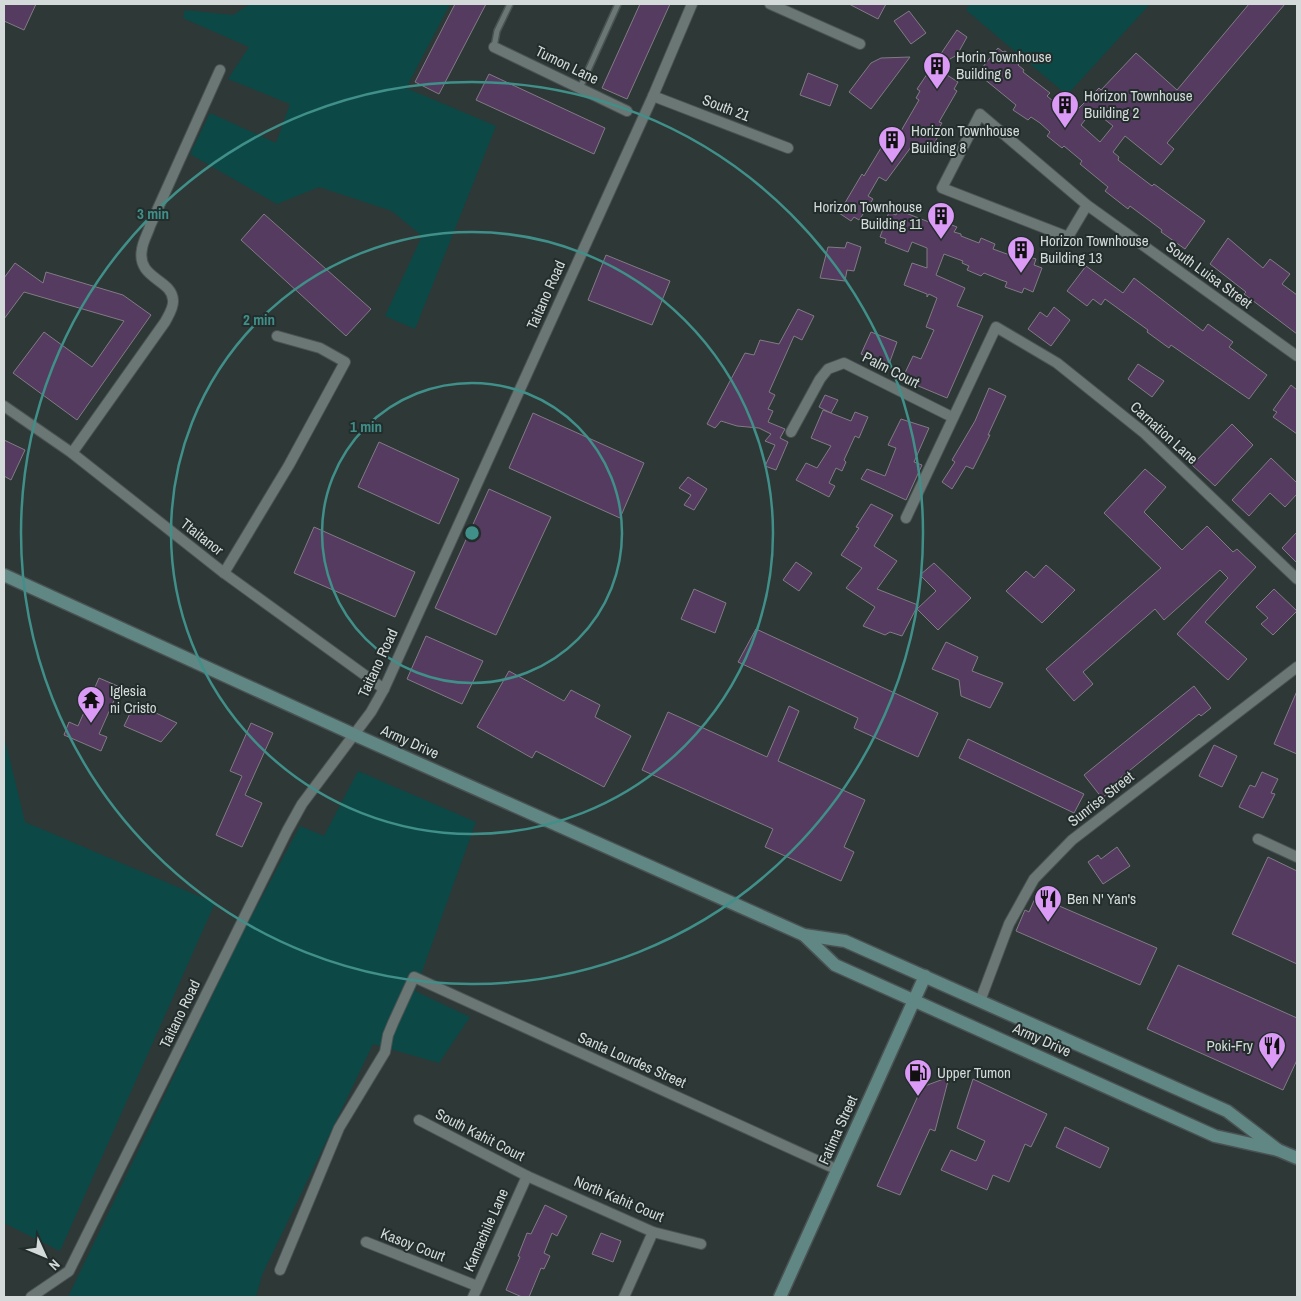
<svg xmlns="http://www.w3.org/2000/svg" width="1301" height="1301" font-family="'Archivo Narrow',sans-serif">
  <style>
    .green { fill: #0c4946 }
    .building { fill: #543b5f; stroke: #817b84; fill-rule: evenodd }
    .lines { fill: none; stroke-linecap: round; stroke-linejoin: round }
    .lane-casing { stroke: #4a5353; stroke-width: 8 }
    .street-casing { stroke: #4a5353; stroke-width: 12 }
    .secondary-casing { stroke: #4a5353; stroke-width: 15 }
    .lane { stroke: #6b7775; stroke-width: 5 }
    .street { stroke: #6b7775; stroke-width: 10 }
    .secondary { stroke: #608784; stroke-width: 12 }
    .ring { fill: none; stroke: #408f89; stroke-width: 2.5 }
    .labels { text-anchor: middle; stroke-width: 4; stroke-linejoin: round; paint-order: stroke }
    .poi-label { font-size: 15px; fill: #d4dada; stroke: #232d2c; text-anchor: start }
    .street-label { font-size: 15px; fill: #d4dada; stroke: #232d2c }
    .centre { fill: #408f89; stroke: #232d2c; stroke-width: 2.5 }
    .ring-label { font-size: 15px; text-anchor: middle; font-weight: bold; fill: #408f89; stroke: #232d2c; stroke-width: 4; stroke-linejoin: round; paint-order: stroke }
  </style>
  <rect width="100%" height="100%" fill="#2d3837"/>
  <!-- green -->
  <g class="green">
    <polygon points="250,4 450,4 406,88 496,126 415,329 385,316 422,236 392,211 319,187 277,204 190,154 210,113 276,143 290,104 228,79 249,47 183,18 185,10 233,15"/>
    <polygon points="970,4 1150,4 1067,95 966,10"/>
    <polygon points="4,739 5,740 25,822 215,903 60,1251 4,1223"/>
    <polygon points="358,771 476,822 415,991 470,1017 439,1063 373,1044 262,1275 256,1297 68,1297 241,936 300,826 324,836"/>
  </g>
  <!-- building -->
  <g class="building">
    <polygon points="4,4 36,4 24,30 4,21"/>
    <polygon points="455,4 486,4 439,94 415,82"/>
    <polygon points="640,4 670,4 627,99 602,88"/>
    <polygon points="849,4 886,4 878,19"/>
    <path d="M1249 4H1285L1167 143 1174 149 1161 165 1125 136 1113 152 1119 157 1118 160 1152 186 1154 184 1205 221 1185 249 1161 232 1162 230 1130 206 1128 209 1105 191 1108 187 1080 164 1082 161 1064 146 1062 148 1047 136 1050 132 1040 123 1031 117 1028 120 1013 110 1016 105 983 78 988 73 982 68 998 48 1003 52 1005 51 1020 62 1018 65 1024 70 1023 72 1050 93 1047 96 1066 112 1069 108 1074 113 1099 88 1101 90 1136 53 1177 90ZM1093 110 1113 126 1100 142 1081 125Z"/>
    <polygon points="909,11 926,33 911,44 894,21"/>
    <polygon points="957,30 967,37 957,55 950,59 939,70 958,82 954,89 957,91 939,122 942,123 937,131 940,133 932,147 929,145 924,153 915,147 916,144 914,143 886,181 879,177 868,196 873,199 859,220 854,217 851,221 839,213 862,174 864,176 881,148 886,149 891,141 894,143 919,100 916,98 920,91 917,89"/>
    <polygon points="910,57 871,109 849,92 871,63 881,58"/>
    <polygon points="808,73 838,85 830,106 800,95"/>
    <polygon points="489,74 605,128 594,154 476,100"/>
    <polygon points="898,210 929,222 930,220 938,222 939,220 957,227 954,232 961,234 961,236 979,243 981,238 995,244 993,249 1018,258 1020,254 1036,259 1034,265 1042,268 1033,292 1024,288 1022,293 1005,287 1007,282 1001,280 984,273 981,276 967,270 969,266 962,263 963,261 944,254 936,275 965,288 957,306 983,316 947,398 904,380 904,375 913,356 921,359 934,330 926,327 937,298 929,294 927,297 927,294 904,285 912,263 927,268 927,248 912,242 908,252 885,243 886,239 880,237 889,212 896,215"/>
    <polygon points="264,214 371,309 346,336 241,240"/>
    <polygon points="1228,238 1263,268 1270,259 1290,274 1282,284 1297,295 1297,334 1244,294 1246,292 1210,264"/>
    <polygon points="847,242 861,247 854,271 847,270 845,281 820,278 828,247 845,248"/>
    <polygon points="606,255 670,281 652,325 588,300"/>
    <polygon points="15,263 43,283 46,272 123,295 151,315 77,420 13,373 44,332 92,367 124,321 24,292 4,319 4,278"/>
    <polygon points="1086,266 1123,293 1134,278 1203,331 1208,324 1233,342 1229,347 1267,375 1249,399 1171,345 1169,348 1147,332 1148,330 1105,299 1101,305 1093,299 1087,306 1067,291"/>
    <polygon points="1054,307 1070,320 1051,346 1028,329 1040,312 1047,317"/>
    <polygon points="798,309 814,316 802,340 794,336 769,392 775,395 768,409 773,411 768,422 785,429 780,438 788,442 776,470 765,466 775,445 765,441 771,434 759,428 737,426 721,421 715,428 707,424 745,353 754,355 760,340 779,344"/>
    <polygon points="871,332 897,342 889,364 861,354"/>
    <polygon points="1138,364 1164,381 1152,397 1128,379"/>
    <polygon points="1291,385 1297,390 1297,434 1273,417 1277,412 1273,410"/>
    <polygon points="989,388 1006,396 988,435 990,435 973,469 966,466 952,489 942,482 955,462 952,460 975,421"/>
    <polygon points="825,395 838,400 831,413 819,407"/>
    <polygon points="823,410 851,421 855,412 868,417 859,438 855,436 844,460 846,462 842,471 836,468 829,483 835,486 829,497 796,480 806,463 817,468 831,446 811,438"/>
    <polygon points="533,413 644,463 620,518 509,468"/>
    <polygon points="901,419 929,428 914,462 922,465 906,500 861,479 867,469 885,476 896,448 888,445"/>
    <polygon points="1232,424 1253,445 1215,486 1192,465"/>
    <polygon points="4,440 25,450 11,480 4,476"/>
    <polygon points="379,442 459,479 439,524 358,487"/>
    <polygon points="1271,458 1297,483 1297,494 1285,507 1270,493 1249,516 1232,500"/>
    <polygon points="1145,469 1166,487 1144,512 1182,550 1207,526 1233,552 1237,549 1256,567 1205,622 1247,659 1228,680 1177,634 1228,578 1220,570 1164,620 1155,609 1083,672 1093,684 1074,701 1046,669 1161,568 1104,513"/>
    <polygon points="688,477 707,489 694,510 684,505 691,495 679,488"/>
    <polygon points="489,489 551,517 496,635 435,608"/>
    <polygon points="871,504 893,515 874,546 897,561 877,589 918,605 902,636 890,632 885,635 863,626 875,607 846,588 862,568 841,555 859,528 856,527"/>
    <polygon points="314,527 415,572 395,617 294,573"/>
    <polygon points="1297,532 1297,563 1282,548"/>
    <polygon points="796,562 812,573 799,591 783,580"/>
    <polygon points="934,563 971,598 938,630 917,609 936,591 920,575"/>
    <polygon points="1046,565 1075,590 1042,623 1006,591 1026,571 1034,578"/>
    <polygon points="694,589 726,603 715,633 681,619"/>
    <polygon points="1274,589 1297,611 1273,635 1261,624 1268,618 1256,607"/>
    <polygon points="756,629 938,713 918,757 854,728 858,718 738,662"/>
    <polygon points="426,636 483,661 462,704 407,679"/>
    <polygon points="946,642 978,657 972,671 1003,683 990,708 961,696 959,680 932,669"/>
    <polygon points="509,671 564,701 571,690 600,705 595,717 631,736 604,787 536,751 532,758 477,727"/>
    <polygon points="99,678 120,687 99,734 107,737 101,751 64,735 69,722 78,726"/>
    <polygon points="1194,686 1211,708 1201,716 1199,714 1108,788 1111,791 1102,798 1084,775"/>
    <polygon points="1297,691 1297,754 1274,744"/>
    <polygon points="135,703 177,723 161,742 124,726"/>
    <polygon points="789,706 799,711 778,761 865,800 844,847 854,852 841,881 765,847 773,829 642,770 668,712 767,757"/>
    <polygon points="251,723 273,733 245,795 262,803 242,847 216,835 242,776 230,771"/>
    <polygon points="968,739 1084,794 1074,813 959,758"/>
    <polygon points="1214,745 1237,756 1222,787 1199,776"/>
    <polygon points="1262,772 1278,779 1271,793 1275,794 1263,818 1239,807 1250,785 1255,787"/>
    <polygon points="1117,847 1130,866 1103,884 1088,862 1098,855 1101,859"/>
    <polygon points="1268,857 1297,871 1297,964 1232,934"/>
    <polygon points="1036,896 1157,948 1140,985 1016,931 1025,910 1029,912"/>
    <polygon points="1178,965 1297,1018 1297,1060 1283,1090 1147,1029"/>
    <polygon points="949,1077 935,1131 930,1129 900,1195 877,1186 922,1087"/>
    <polygon points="973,1079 1047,1114 1031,1147 1025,1144 1009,1182 993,1175 987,1190 941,1170 951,1150 976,1161 985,1141 957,1128"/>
    <polygon points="1065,1127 1109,1148 1100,1168 1056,1147"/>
    <polygon points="545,1205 567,1216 557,1236 552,1233 544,1253 550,1256 544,1269 541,1268 529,1297 522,1297 506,1290 520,1257 518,1256 527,1233 531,1234"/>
    <polygon points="601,1233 621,1241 613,1262 592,1254"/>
  </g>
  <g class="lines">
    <defs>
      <g id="lane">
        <polyline points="494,47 497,31 510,4"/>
        <polyline points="580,88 618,4"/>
      </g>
      <g id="street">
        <polyline points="770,4 860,44"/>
        <polyline points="494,47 627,111"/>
        <polyline points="653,96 788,148"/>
        <polyline points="1087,205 1068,237 942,188 980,114 1087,205 1297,356"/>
        <polyline points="4,406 72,453 224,573 384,689"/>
        <polyline points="791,432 820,379 828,369 844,363 952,417"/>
        <path d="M72 453 165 322C168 316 174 308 173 300 172 279 136 279 142 249 143 241 148 233 150 226L220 70"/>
        <polyline points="906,518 996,327 1057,363 1143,432 1297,579"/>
        <polyline points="224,573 289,465 345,362 320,348 277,336"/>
        <polyline points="1258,839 1297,857"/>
        <polyline points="980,1001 1009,924 1034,879 1072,840 1297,667"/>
        <polyline points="419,1120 527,1176 653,1232 701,1244"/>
        <polyline points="366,1242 477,1286"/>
        <polyline points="280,1270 339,1128 385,1052 388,1035 393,1023 414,977 838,1170"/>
        <polyline points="31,1297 69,1271 287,831 302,804 371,712 384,689 653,96 692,4"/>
        <polyline points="473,1297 527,1176"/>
        <polyline points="624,1297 653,1232"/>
      </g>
      <g id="secondary">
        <polyline points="4,575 355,735 804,935 845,941 1227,1111 1278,1150"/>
        <polyline points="804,935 835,965 1215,1136 1278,1150 1297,1158"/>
        <polyline points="780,1297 925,976"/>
      </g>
    </defs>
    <!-- lane casing -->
    <use href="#lane" class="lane-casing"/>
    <!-- street casing -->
    <use href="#street" class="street-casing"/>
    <!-- secondary casing -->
    <use href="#secondary" class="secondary-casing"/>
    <!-- lane -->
    <use href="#lane" class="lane"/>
    <!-- street -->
    <use href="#street" class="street"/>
    <!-- secondary -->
    <use href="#secondary" class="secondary"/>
  </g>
  <!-- distance rings -->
  <g class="ring">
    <circle cx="472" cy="533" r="150"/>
    <circle cx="472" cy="533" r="301"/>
    <circle cx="472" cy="533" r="451"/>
  </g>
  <!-- icons -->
  <defs>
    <symbol id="building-pin" viewBox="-11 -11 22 30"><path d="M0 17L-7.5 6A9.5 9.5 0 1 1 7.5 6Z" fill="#da9af6" stroke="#232d2c"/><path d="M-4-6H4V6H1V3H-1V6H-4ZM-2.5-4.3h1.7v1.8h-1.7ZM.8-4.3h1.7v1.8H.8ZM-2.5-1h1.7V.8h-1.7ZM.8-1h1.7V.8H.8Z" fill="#111"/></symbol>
    <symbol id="temple-pin" viewBox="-11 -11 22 30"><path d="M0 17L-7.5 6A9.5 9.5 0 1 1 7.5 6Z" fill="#da9af6" stroke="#232d2c"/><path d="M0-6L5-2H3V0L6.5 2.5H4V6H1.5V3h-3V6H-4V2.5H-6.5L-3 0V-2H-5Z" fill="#111"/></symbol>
    <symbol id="restaurant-pin" viewBox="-11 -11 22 30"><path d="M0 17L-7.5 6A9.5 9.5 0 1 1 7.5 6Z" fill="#da9af6" stroke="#232d2c"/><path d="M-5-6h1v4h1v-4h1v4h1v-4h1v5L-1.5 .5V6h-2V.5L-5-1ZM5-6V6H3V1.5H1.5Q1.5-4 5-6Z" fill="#111"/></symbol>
    <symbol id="fuel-pin" viewBox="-11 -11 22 30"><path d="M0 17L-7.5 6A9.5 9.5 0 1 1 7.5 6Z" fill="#da9af6" stroke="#232d2c"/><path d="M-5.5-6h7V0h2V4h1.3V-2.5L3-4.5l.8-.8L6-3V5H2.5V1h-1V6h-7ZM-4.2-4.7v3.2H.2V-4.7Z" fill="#111"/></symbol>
  </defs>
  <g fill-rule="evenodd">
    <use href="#building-pin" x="921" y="50" width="32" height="43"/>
    <use href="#building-pin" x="1049" y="89" width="32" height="43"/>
    <use href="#building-pin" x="876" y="124" width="32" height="43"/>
    <use href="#building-pin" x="925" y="200" width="32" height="43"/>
    <use href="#building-pin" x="1005" y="234" width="32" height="43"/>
    <use href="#temple-pin" x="75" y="684" width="32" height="43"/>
    <use href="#restaurant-pin" x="1032" y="883" width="32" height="43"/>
    <use href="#restaurant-pin" x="1256" y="1030" width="32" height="43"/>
    <use href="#fuel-pin" x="902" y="1057" width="32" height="43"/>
  </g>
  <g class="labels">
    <!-- poi labels -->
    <g class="poi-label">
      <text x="956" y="62">Horin Townhouse<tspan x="956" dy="17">Building 6</tspan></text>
      <text x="1084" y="101">Horizon Townhouse<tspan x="1084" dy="17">Building 2</tspan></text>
      <text x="911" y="136">Horizon Townhouse<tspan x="911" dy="17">Building 8</tspan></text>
      <text x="922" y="212" text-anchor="end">Horizon Townhouse<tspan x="922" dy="17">Building 11</tspan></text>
      <text x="1040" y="246">Horizon Townhouse<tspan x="1040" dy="17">Building 13</tspan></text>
      <text x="110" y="696">Iglesia<tspan x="110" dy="17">ni Cristo</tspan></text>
      <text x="1067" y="904">Ben N' Yan's</text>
      <text x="1253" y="1051" text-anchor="end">Poki-Fry</text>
      <text x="937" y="1078">Upper Tumon</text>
    </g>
    <!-- street labels -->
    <g class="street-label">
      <text transform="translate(567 65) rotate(26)" y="5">Tumon Lane</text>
      <text transform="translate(726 108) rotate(21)" y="5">South 21</text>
      <text transform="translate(1209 275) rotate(36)" y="5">South Luisa Street</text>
      <text transform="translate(546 295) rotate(-66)" y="5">Taitano Road</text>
      <text transform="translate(891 370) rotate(27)" y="5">Palm Court</text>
      <text transform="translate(1164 433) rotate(42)" y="5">Carnation Lane</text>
      <text transform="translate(202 537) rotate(38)" y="5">Ttaitanor</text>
      <text transform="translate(378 663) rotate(-65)" y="5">Taitano Road</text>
      <text transform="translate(410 742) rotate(24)" y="5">Army Drive</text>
      <text transform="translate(1101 799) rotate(-38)" y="5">Sunrise Street</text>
      <text transform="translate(180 1014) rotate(-64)" y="5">Taitano Road</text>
      <text transform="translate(1042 1040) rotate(24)" y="5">Army Drive</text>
      <text transform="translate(632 1060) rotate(24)" y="5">Santa Lourdes Street</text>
      <text transform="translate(838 1130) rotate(-66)" y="5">Fatima Street</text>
      <text transform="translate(480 1135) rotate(27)" y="5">South Kahit Court</text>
      <text transform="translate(619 1199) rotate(23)" y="5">North Kahit Court</text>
      <text transform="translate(486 1230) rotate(-66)" y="5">Kamachile Lane</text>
      <text transform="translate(413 1245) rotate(21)" y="5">Kasoy Court</text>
    </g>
  </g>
  <circle cx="472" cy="533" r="8" class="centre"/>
  <g class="ring-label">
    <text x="153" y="219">3 min</text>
    <text x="259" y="325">2 min</text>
    <text x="366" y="432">1 min</text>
  </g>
  <!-- border -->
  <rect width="1301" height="1301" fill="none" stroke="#d4dada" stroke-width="10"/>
  <!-- north arrow -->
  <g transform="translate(45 1256) rotate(134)" stroke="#232d2c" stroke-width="4" paint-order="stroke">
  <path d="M0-4L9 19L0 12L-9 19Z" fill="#d4dada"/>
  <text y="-8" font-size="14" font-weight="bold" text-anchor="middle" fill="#d4dada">N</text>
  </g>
</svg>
